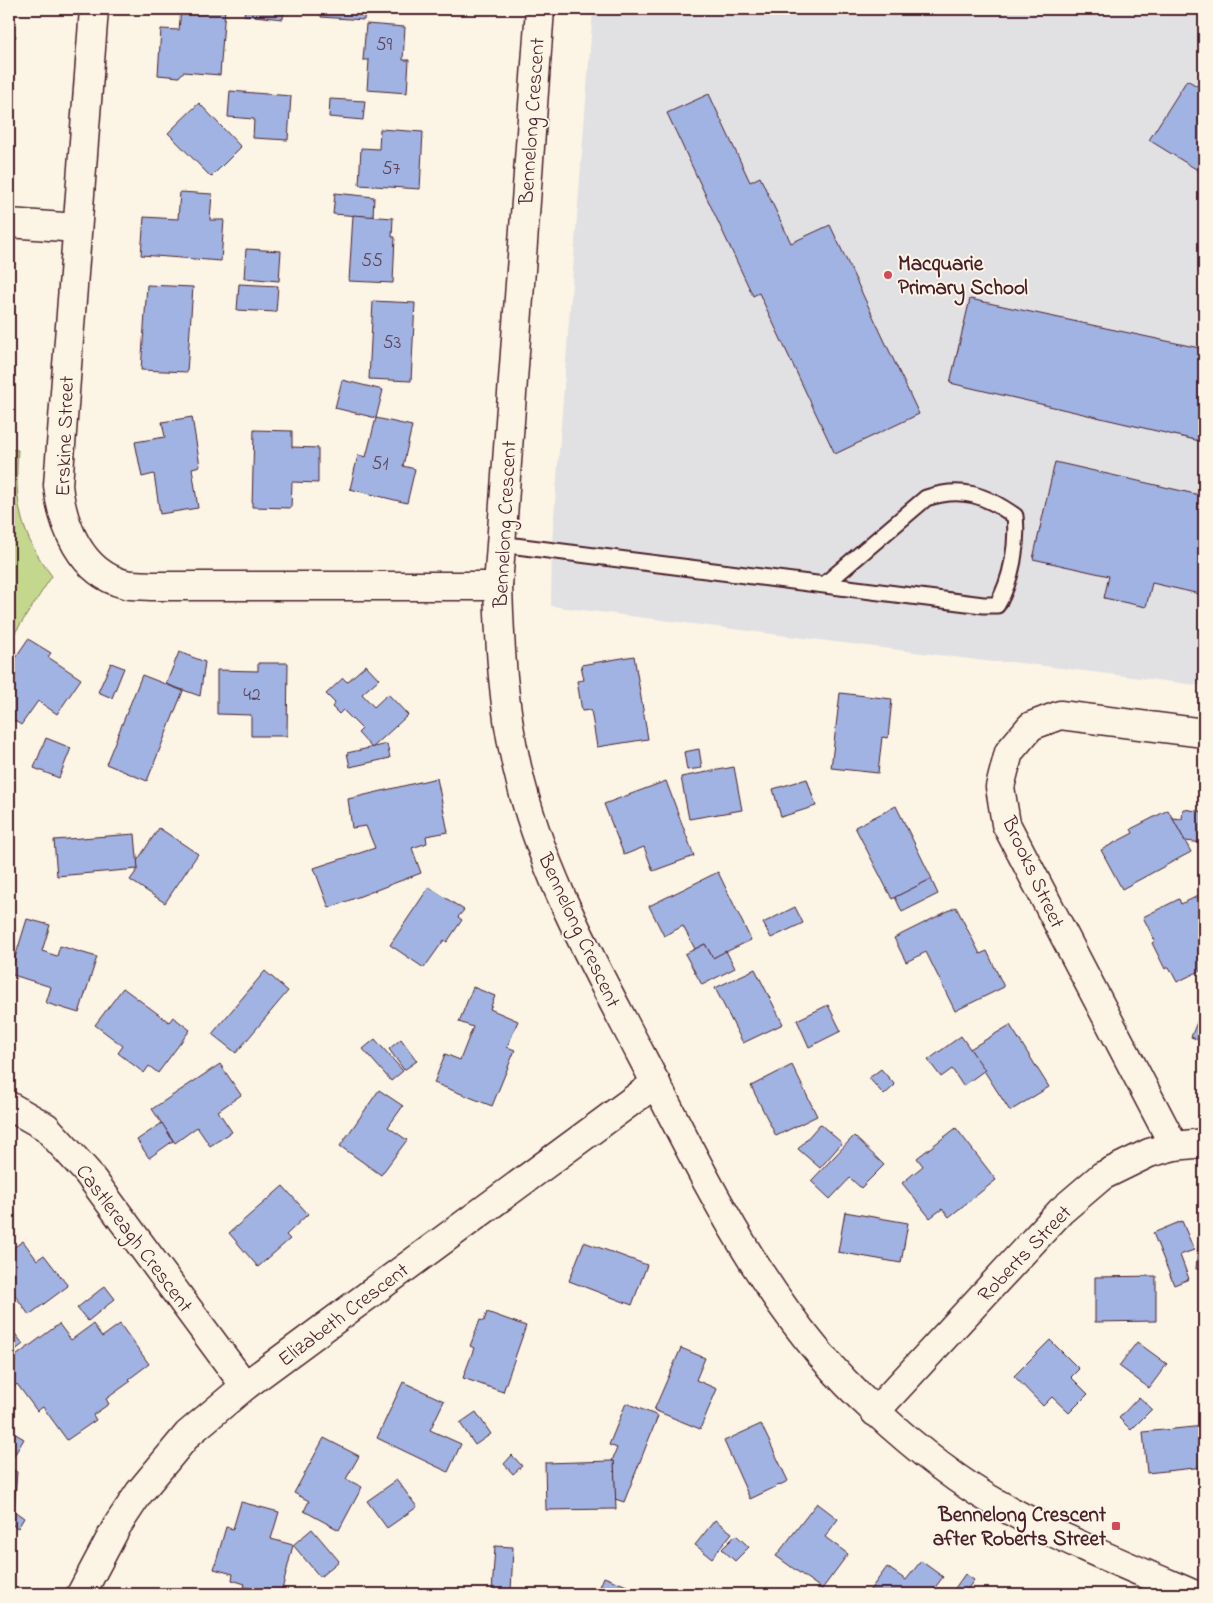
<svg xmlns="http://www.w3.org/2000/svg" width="1213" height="1603" font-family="'Indie Flower',sans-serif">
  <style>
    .built { fill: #e1e1e4 }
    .green { fill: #c4d88d; stroke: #877c5c }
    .building { fill: #a1b3e2; stroke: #4a1f2b }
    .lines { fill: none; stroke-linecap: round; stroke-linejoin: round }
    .lane-casing { stroke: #4a1f2b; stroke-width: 19 }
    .street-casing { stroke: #4a1f2b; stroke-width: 31 }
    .lane { stroke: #fcf5e5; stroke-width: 15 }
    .street { stroke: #fcf5e5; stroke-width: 28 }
    .poi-dot { fill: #d1495b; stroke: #fcf5e5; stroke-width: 2 }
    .labels { text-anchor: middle; stroke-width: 4; stroke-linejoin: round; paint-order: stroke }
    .number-label { font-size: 19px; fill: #604459 }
    .street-label { font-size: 21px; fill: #4a1f2b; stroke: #fcf5e5 }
    .poi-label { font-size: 21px; font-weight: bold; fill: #4a1f2b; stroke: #fcf5e5; text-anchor: start }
  </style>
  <rect width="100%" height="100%" fill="#fcf5e5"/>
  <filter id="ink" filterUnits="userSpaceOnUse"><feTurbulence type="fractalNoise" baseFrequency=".02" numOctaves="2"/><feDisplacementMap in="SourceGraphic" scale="10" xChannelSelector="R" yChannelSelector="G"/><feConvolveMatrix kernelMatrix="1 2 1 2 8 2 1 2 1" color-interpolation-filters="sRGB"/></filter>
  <g filter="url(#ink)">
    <!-- built -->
    <polygon class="built" points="593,9 1204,9 1204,686 1012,662 993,662 551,606 552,542"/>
    <!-- green -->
    <path class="green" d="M9 449 18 450C14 502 20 535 52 576L9 642Z"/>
    <!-- building -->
    <g class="building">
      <polygon points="181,9 225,9 220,75 183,72 179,77 158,75 161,29 179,30"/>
      <polygon points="245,9 284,9 283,19 244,15"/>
      <polygon points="322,9 365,9 364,20 321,17"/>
      <polygon points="9,24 16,37 9,41"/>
      <polygon points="366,24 405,27 403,60 409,60 407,93 367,90 369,60 363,60"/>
      <polygon points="1187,80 1204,90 1204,174 1149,140"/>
      <polygon points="230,91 291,96 288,140 253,138 254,119 228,117"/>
      <polygon points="709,94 750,182 760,177 791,243 830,225 919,414 835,454 759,293 753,296 667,113"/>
      <polygon points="330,99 365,101 363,120 329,117"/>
      <polygon points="199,103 241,147 211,177 168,133"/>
      <polygon points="380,129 423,132 420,189 359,185 361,148 379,149"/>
      <polygon points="180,192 212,194 210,220 224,220 221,261 141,255 144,217 178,219"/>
      <polygon points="335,193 374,197 373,217 333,214"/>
      <polygon points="353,215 393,218 392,237 395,237 393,283 349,281"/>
      <polygon points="246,249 281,251 279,281 244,278"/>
      <polygon points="239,284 278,286 276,312 237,310"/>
      <polygon points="147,285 193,287 187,372 141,370"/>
      <polygon points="970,299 1204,349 1204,442 950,383"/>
      <polygon points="373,301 415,303 411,381 369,379"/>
      <polygon points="342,380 383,390 376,418 335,408"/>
      <polygon points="192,417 200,466 192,468 198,508 160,514 154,474 142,477 135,442 165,437 162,422"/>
      <polygon points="376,418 412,426 403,466 415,469 407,503 350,489 358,455 366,457"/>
      <polygon points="254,430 292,431 292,447 318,448 318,483 292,482 291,508 252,507"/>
      <polygon points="1055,462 1204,496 1204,595 1152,583 1146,607 1104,598 1109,576 1033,559"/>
      <polygon points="28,639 51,653 48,657 81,679 57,714 38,701 21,725 9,717 9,667"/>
      <polygon points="179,652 205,662 200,696 166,684"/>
      <polygon points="634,656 648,739 597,747 591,710 582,711 577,681 584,680 581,665"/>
      <polygon points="111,663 124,668 112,698 98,692"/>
      <polygon points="258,663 288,663 287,736 251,736 251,715 217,714 217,670 258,671"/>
      <polygon points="366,665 379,679 362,694 374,707 388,694 408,715 372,748 358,733 362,729 343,710 339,714 332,707 335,703 326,694 343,678 347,682"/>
      <polygon points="142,675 183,691 147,781 106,764"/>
      <polygon points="840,693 892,699 888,738 882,737 878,773 831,768"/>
      <polygon points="46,738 71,748 59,778 34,768"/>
      <polygon points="387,744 390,758 350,767 347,753"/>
      <polygon points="699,749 702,768 687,770 684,752"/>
      <polygon points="734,767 742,810 689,819 681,777"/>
      <polygon points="437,778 448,832 426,836 427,843 412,848 421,873 329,908 314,868 375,848 366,826 352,828 348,799"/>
      <polygon points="807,779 816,806 781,817 773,789"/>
      <polygon points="666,781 694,856 653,871 644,847 624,855 604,804"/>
      <polygon points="896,806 932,879 892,899 855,827"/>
      <polygon points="1183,809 1204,812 1204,843 1185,841 1172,818 1182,819"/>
      <polygon points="1168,810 1191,852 1122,889 1101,850 1133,833 1131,829"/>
      <polygon points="159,828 198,854 165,903 130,880 138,869 137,861"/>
      <polygon points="135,834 138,869 57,876 54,840"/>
      <polygon points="718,872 751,940 713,958 705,944 695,949 683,926 664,936 649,906"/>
      <polygon points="931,879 938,894 902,912 895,897"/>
      <polygon points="429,887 464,910 458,917 462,920 447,942 444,940 424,968 390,945"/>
      <polygon points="1198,896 1204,909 1204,969 1177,982 1169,967 1165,969 1152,943 1155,941 1143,917 1179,899 1181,904"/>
      <polygon points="795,907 803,923 771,938 763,923"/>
      <polygon points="956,907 980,954 987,951 1004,987 955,1011 926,952 906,962 894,938"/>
      <polygon points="27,919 50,925 42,951 57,956 60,946 97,957 79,1013 46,1003 51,987 10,974"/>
      <polygon points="705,944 713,958 726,951 735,968 702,985 685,954"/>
      <polygon points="755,969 783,1024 743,1043 715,988"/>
      <polygon points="265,971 288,991 236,1053 212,1034"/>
      <polygon points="473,987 495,996 490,1009 518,1021 507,1047 515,1050 492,1106 434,1083 445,1054 460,1060 473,1027 459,1022"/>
      <polygon points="123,988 169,1022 173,1017 190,1030 158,1073 149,1066 144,1073 118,1053 123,1046 95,1025"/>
      <polygon points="828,1005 841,1031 809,1047 797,1020"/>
      <polygon points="1204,1005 1204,1042 1191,1037"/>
      <polygon points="1010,1025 1049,1087 1010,1111 970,1049"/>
      <polygon points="961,1036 985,1070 963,1086 952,1069 941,1077 928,1060"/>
      <polygon points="375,1039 403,1071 391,1081 363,1049"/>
      <polygon points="401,1039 417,1061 404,1070 389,1049"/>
      <polygon points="220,1064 241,1095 218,1111 232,1132 210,1146 197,1127 175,1143 152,1109"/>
      <polygon points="792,1065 817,1116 776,1136 751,1086"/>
      <polygon points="881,1069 895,1085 884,1095 869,1078"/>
      <polygon points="379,1090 403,1106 388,1127 407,1140 381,1175 340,1146"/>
      <polygon points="162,1123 173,1141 149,1158 137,1140"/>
      <polygon points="820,1124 842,1143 820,1168 798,1149"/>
      <polygon points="956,1128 996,1180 949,1217 942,1209 930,1218 902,1183 923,1166 917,1158"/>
      <polygon points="854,1136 884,1165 861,1188 850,1178 830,1199 811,1181"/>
      <polygon points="283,1186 308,1214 286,1235 290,1239 258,1267 229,1233"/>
      <polygon points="845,1212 908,1223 901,1263 838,1252"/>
      <polygon points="1182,1221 1194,1250 1180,1255 1189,1279 1174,1285 1153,1233"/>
      <polygon points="1200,1223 1204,1223 1204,1270 1196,1269"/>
      <polygon points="23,1241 37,1260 44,1255 68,1286 29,1315 9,1287 9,1279 15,1274 9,1266 9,1251"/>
      <polygon points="584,1242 647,1265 632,1305 569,1281"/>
      <polygon points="1156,1276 1156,1321 1095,1322 1095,1277"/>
      <polygon points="105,1286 115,1299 88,1321 77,1308"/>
      <polygon points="487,1312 526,1326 503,1392 463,1378 474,1348 470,1346 480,1320 484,1321"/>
      <polygon points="59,1324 71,1340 93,1324 102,1337 120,1324 149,1364 129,1379 131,1381 106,1399 109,1404 93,1415 96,1420 67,1440 43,1407 37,1411 17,1384 14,1387 9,1380 9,1361"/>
      <polygon points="9,1326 23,1344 9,1355"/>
      <polygon points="1050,1340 1079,1369 1071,1377 1088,1394 1069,1413 1052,1397 1043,1406 1014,1376"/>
      <polygon points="1137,1342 1167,1364 1149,1388 1119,1366"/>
      <polygon points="681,1348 705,1358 696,1380 717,1389 700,1429 654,1410"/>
      <polygon points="403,1382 444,1401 430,1430 461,1444 448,1472 377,1438"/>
      <polygon points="1139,1397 1152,1409 1131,1430 1119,1418"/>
      <polygon points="626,1403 658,1416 624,1502 615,1499 614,1461 612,1461 617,1448 609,1445"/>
      <polygon points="476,1412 491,1434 475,1445 460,1423"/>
      <polygon points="761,1424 788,1481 750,1499 724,1441"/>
      <polygon points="1204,1426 1204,1467 1147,1473 1143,1432"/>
      <polygon points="9,1430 24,1439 9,1464"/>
      <polygon points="324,1438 359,1456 346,1479 362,1487 339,1530 304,1511 309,1501 294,1493"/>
      <polygon points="512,1455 522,1466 513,1474 504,1464"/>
      <polygon points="612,1461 614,1461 616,1509 546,1510 545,1463"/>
      <polygon points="9,1468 17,1472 14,1511 24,1518 18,1528 9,1523"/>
      <polygon points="397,1480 417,1507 387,1528 367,1501"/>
      <polygon points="241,1502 279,1512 271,1539 293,1545 281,1594 269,1594 244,1587 245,1584 232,1580 233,1574 214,1569 226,1527 233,1529"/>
      <polygon points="817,1503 838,1519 825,1537 848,1554 822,1589 776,1556"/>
      <polygon points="715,1520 732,1533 712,1558 695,1545"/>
      <polygon points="312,1529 339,1561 320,1577 293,1545"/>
      <polygon points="736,1535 749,1547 735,1561 722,1549"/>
      <polygon points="495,1546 513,1547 511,1593 492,1592"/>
      <polygon points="921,1561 943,1577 930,1594 867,1594 887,1567 906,1580"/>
      <polygon points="965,1574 974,1580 964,1594 958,1594 953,1591"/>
      <polygon points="604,1577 632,1588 629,1594 597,1594"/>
    </g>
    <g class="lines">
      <defs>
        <path id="lane" d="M500 544 983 605H997C1012 580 1018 544 1015 516 985 495 962 486 926 498L824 585"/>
        <g id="street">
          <path d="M94 9 58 485C62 525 81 573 125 584 134 586 144 585 152 586H498"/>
          <path d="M540 9 498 586C500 647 503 707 517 767 540 869 592 961 640 1053 706 1179 766 1313 874 1410 911 1444 954 1480 998 1504 1061 1539 1127 1566 1193 1594"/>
          <polyline points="9,223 77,228"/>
          <polyline points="9,1106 46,1127 87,1172 245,1386"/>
          <polyline points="1174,1146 1006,824 1000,787 1009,752 1031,726 1060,715 1204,733"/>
          <polyline points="875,1412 1061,1211 1102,1176 1149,1153 1174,1146 1204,1143"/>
          <polyline points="81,1594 117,1526 139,1493 188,1434 245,1386 656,1083"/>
        </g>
      </defs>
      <!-- lane casing -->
      <use href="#lane" class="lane-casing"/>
      <!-- street casing -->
      <use href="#street" class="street-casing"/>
      <!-- lane -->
      <use href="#lane" class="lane"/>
      <!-- street -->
      <use href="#street" class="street"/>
    </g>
  </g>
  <!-- markers -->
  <g class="poi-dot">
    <circle cx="888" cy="275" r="5"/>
    <rect x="1111" y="1521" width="10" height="10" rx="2.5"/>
  </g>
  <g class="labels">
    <!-- number labels -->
    <g class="number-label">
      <text x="384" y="50">59</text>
      <text x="391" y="174">57</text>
      <text x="372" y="266">55</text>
      <text x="392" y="348">53</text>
      <text x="380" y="469">51</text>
      <text x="252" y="700">42</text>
    </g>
    <!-- street labels -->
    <g class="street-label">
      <text transform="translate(531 121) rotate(-86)" y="7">Bennelong Crescent</text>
      <text transform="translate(64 436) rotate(-88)" y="7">Erskine Street</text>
      <text transform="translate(504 524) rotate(-87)" y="7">Bennelong Crescent</text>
      <text transform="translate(1034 872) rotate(65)" y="7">Brooks Street</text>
      <text transform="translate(580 930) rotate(65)" y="7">Bennelong Crescent</text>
      <text transform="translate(135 1238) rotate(53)" y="7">Castlereagh Crescent</text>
      <text transform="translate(1024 1253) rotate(-46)" y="7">Roberts Street</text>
      <text transform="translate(343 1314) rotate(-37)" y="7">Elizabeth Crescent</text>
    </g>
    <!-- poi labels -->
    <g class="poi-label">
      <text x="898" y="270">Macquarie<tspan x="898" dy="24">Primary School</tspan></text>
      <text x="1106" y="1521" text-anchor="end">Bennelong Crescent<tspan x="1106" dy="24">after Roberts Street</tspan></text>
    </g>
  </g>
  <!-- margin -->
  <rect width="1213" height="1603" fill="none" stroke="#fcf5e5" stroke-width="30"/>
  <rect x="15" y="15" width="1183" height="1573" fill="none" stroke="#4a1f2b" stroke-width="2" filter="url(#ink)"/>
</svg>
